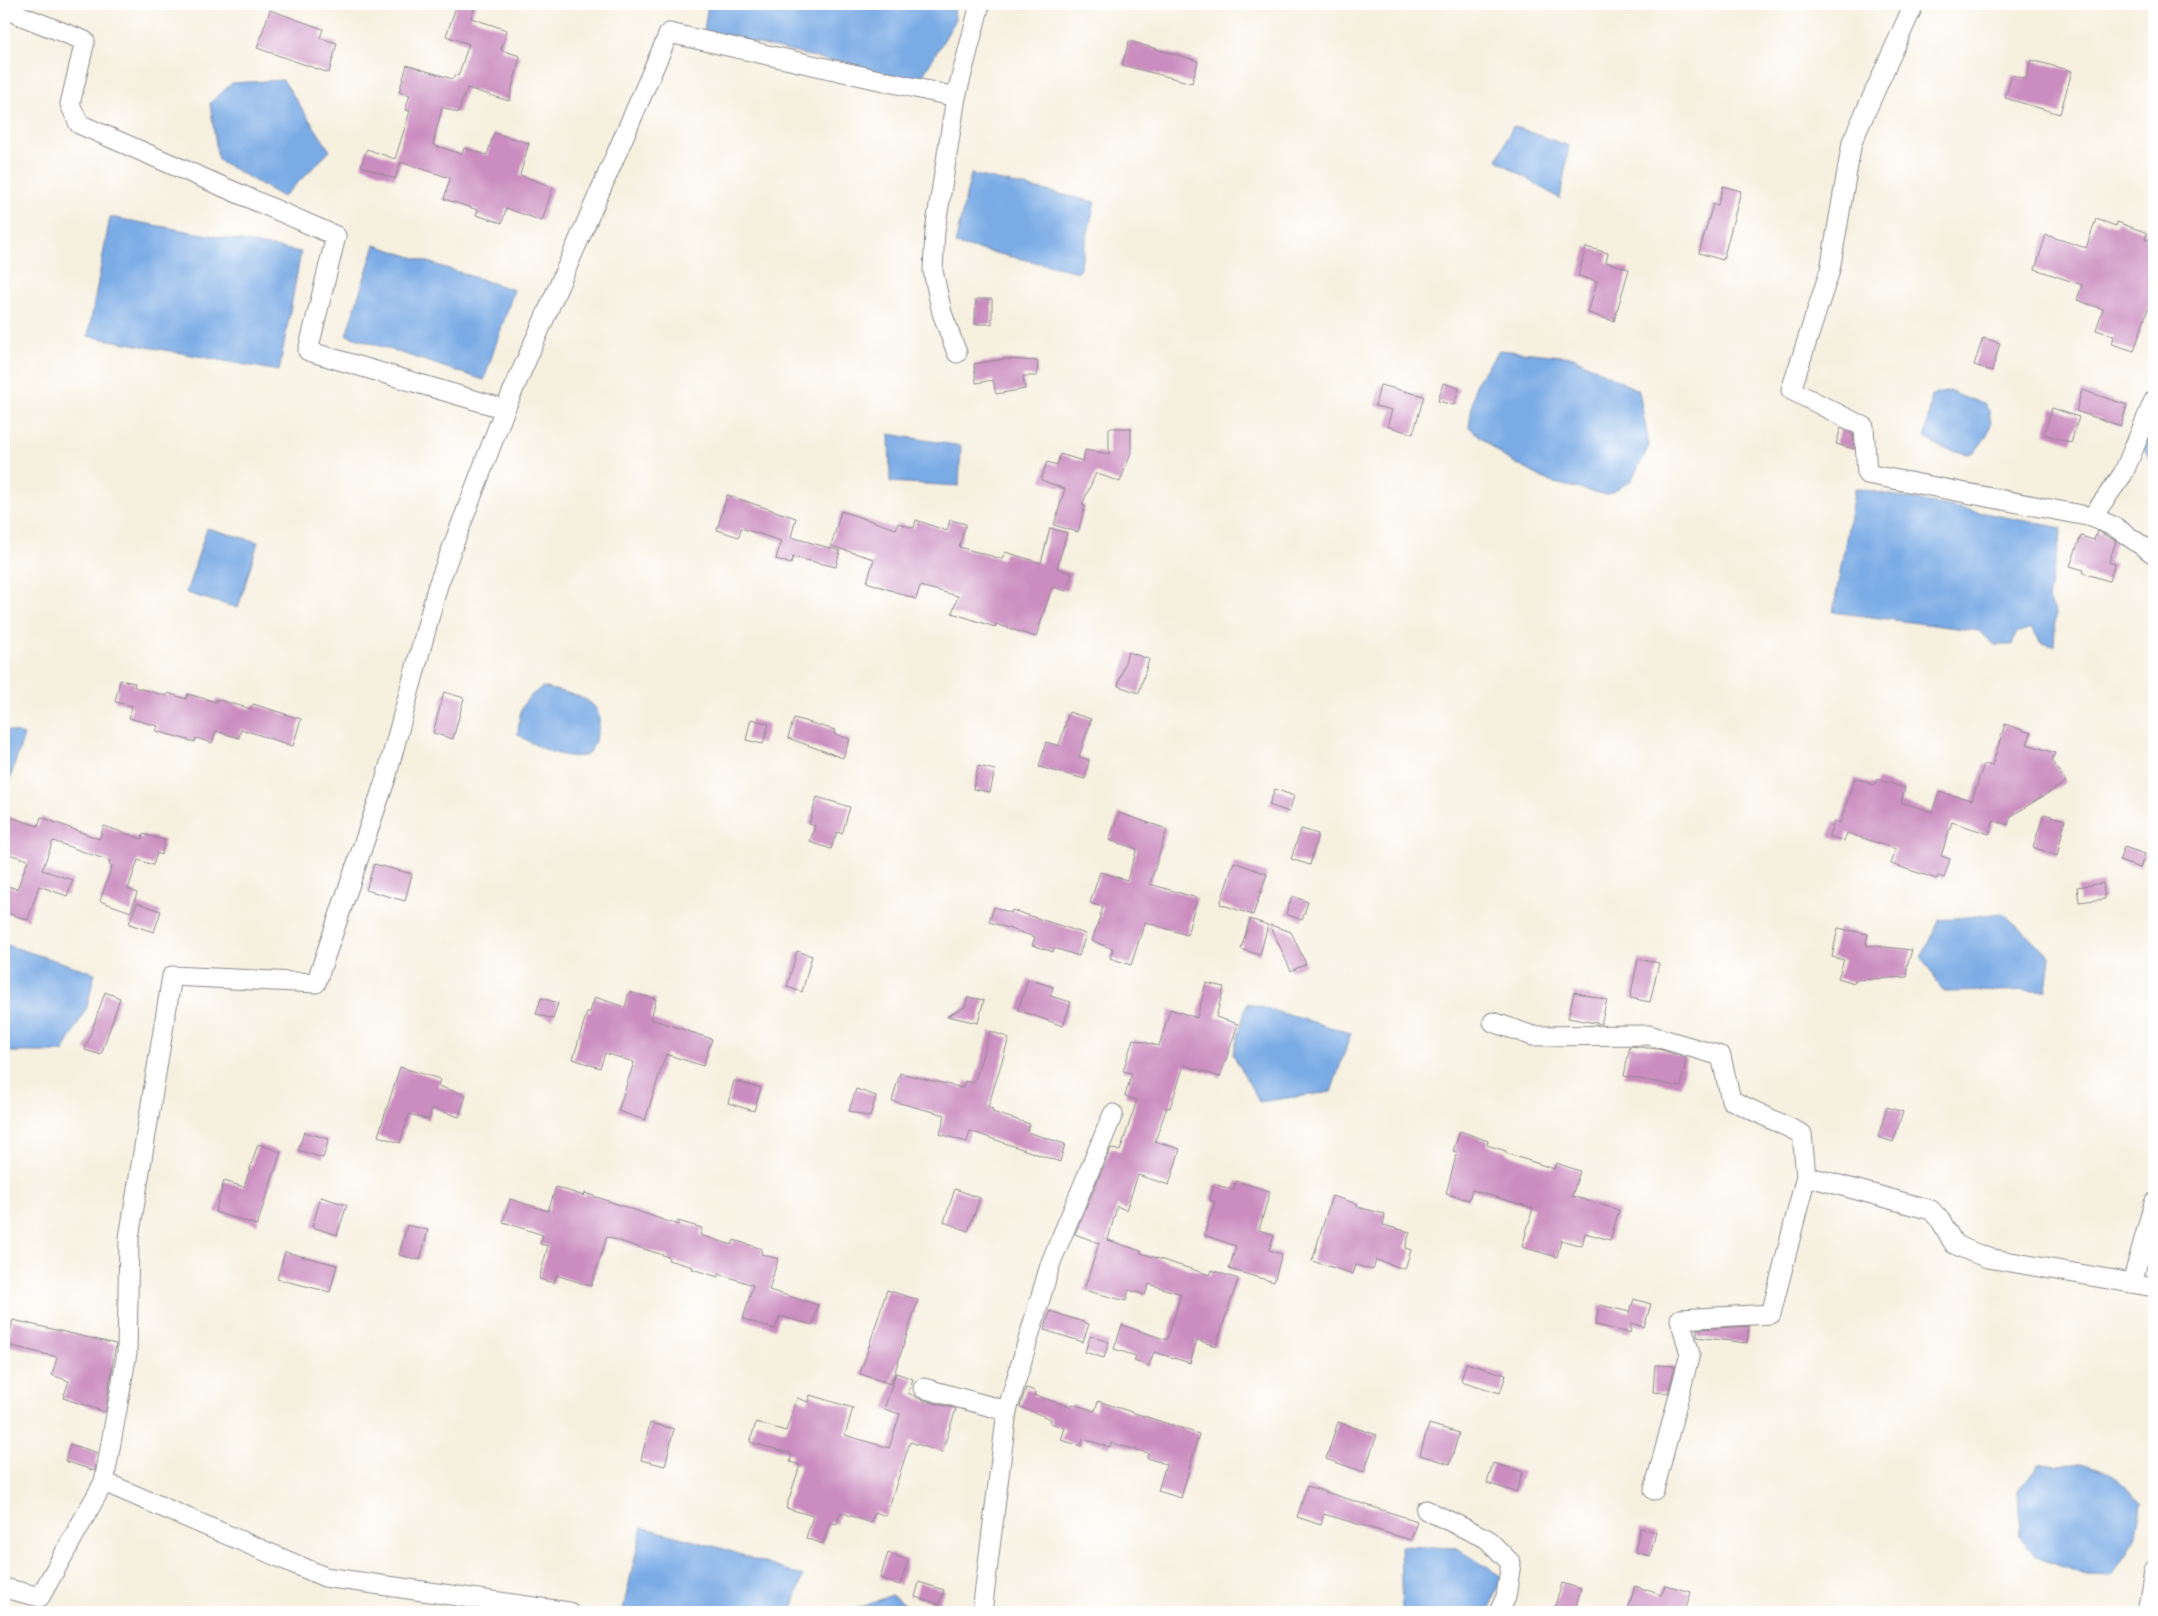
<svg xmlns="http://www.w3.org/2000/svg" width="2158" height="1616" font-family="'Playpen Sans',sans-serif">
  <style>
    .water { fill: #7aabe5; stroke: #4e6690 }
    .building { fill: #cb8dc0 }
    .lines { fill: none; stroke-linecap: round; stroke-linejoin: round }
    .street-casing { stroke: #8c898d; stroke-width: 21 }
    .street { stroke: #fff; stroke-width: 19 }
  </style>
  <rect width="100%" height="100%" fill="#fff"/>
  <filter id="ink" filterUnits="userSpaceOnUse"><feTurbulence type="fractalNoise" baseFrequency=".02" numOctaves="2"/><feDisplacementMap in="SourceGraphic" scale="10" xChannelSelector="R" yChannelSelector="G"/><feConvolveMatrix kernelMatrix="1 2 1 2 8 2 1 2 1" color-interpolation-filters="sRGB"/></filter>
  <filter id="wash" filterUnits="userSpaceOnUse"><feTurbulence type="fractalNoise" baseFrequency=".0096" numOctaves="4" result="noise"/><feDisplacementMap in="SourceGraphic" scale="20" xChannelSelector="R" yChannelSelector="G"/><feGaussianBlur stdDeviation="1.12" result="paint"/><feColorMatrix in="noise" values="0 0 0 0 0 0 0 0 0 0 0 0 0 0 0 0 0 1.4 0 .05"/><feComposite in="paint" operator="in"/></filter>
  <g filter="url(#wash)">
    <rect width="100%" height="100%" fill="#f6f0df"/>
    <!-- water -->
    <g class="water">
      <polygon points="708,4 954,4 955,21 919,82 704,31"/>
      <polygon points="283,80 330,151 283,197 218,160 210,103 232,83"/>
      <polygon points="1513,126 1569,146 1560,199 1497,160"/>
      <polygon points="971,174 1095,202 1079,272 955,244"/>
      <polygon points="110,217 301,252 279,371 88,336"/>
      <polygon points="375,245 514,290 484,380 346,335"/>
      <polygon points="1499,350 1573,357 1639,391 1649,446 1631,481 1607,495 1550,482 1504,457 1469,427 1475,385"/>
      <polygon points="1950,391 1965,398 1984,403 1989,411 1991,424 1986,437 1975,452 1968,454 1943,448 1933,444 1925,436 1932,395"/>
      <polygon points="2154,431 2154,471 2138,433"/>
      <polygon points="889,434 961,446 959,486 890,482"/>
      <polygon points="1855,488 2062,528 2048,598 2056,613 2054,646 2041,643 2032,628 2016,633 2012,645 1995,645 1979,631 1833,612"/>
      <polygon points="207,528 258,542 238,608 186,593"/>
      <path d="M543 687C567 694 607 696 598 730 596 739 593 748 587 755 565 761 535 747 518 734 520 708 521 701 543 687Z"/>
      <polygon points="4,729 24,735 4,797"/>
      <polygon points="2003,913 2050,956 2046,990 1944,992 1921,957 1939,920"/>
      <polygon points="4,944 95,973 87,1007 63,1052 4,1052"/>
      <polygon points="1247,1003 1351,1033 1331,1092 1259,1102 1233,1054"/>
      <path d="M2081 1464 2110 1473 2141 1502C2138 1537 2131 1548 2111 1576L2085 1575 2036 1557 2020 1537 2018 1491 2038 1465Z"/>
      <polygon points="642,1527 724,1549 803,1576 791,1612 632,1612 623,1609"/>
      <polygon points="1400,1546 1457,1548 1502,1577 1488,1612 1402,1612"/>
      <polygon points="891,1595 918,1612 853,1611"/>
    </g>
    <g id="blocks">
      <!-- building -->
      <g class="building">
        <polygon points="457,4 476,4 471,18 507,30 501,50 520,56 509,101 467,88 458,113 442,107 433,145 462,154 464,148 487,155 494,133 529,143 520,175 553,187 542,221 506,208 502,223 476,215 478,210 444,199 450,178 401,162 395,179 361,166 367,149 395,159 410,111 405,110 410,95 399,92 407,65 453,79 455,75 458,76 469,44 446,36"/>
        <polygon points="270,10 323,29 320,38 337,43 329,73 257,48"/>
        <polygon points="1129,41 1198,61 1192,83 1122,65"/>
        <polygon points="2031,60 2072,71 2060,114 2005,98 2012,75 2026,79"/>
        <polygon points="1723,186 1741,191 1723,260 1699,253 1713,204 1718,205"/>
        <polygon points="2096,219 2116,226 2117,222 2147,233 2145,239 2154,242 2154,291 2134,351 2112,344 2114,336 2096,330 2103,309 2077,300 2082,285 2035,269 2046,235 2086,248"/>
        <polygon points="1586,247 1608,253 1606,262 1629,269 1614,321 1588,313 1597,281 1578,276"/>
        <polygon points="976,299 992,299 992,324 975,324"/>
        <polygon points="1983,338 2000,343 1992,371 1974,365"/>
        <polygon points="1004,359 1038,361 1037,376 1023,376 1025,389 996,394 993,380 976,383 974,364"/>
        <polygon points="1443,383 1459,388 1454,405 1438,401"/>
        <polygon points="1380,385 1424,396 1413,434 1387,426 1392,410 1375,406"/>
        <polygon points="2082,390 2127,405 2121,426 2076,411"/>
        <polygon points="2052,408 2079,417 2071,443 2044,434"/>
        <polygon points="1109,428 1131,428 1131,453 1120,482 1096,473 1082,505 1085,506 1078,532 1054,525 1065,489 1041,480 1047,462 1057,465 1060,454 1083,461 1085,450 1109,454"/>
        <polygon points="1841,428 1853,434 1854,449 1836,444"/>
        <polygon points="727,495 796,518 791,537 840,551 836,567 793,557 791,564 776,559 781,541 741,528 739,537 717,530"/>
        <polygon points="841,511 896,529 898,523 914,528 916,520 947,531 950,520 966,524 959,547 1002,559 1005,552 1041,563 1050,528 1067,533 1057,568 1072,573 1067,591 1052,587 1036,637 996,624 995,627 952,613 958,596 920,586 916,599 867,582 874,559 831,546"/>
        <polygon points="2097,531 2116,541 2109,562 2115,564 2109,581 2083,573 2084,570 2070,566 2081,536 2094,540"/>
        <polygon points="1128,652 1149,659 1139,693 1118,686"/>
        <polygon points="120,680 135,683 134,687 167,696 168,693 186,699 188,694 216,702 216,699 251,709 253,704 301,719 293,746 241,729 239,738 216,731 212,743 196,738 195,742 156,731 158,726 129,718 132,706 115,702"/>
        <polygon points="444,692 464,698 453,739 433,733"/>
        <polygon points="1069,712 1091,719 1079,757 1089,760 1085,779 1039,767 1046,742 1059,746"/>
        <polygon points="794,718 835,730 834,734 850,739 843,758 788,738"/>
        <polygon points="751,719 769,724 763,744 746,740"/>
        <polygon points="2005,724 2031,733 2027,744 2055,753 2052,760 2066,782 2011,816 2008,825 1994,821 1989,834 1952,822 1941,856 1950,859 1944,878 1938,876 1937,879 1891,864 1896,849 1847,833 1844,841 1829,836 1834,821 1840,823 1855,778 1875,785 1877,779 1905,788 1901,802 1932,812 1939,792 1972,800 1984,764 1992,766"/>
        <polygon points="978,766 995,770 990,792 973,789"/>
        <polygon points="1275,789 1294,796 1289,812 1269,805"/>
        <polygon points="817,797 850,807 842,834 837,832 831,849 810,842 815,826 809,824"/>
        <polygon points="1119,813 1167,829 1150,884 1197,898 1187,935 1145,922 1131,965 1110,958 1113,949 1092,941 1103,907 1090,903 1100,872 1127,880 1137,849 1109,840"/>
        <polygon points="2044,814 2065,820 2057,856 2033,847"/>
        <polygon points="4,815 38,826 41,817 99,839 104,826 142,839 143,834 165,840 161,855 157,853 153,865 138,860 128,889 137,893 131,912 100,901 112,866 109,865 110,861 53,841 42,870 73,880 67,896 39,886 28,920 4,912 4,901 8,886 17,889 28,860 5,853 8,842 4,841"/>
        <polygon points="1301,829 1318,834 1310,865 1291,859"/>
        <polygon points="2124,847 2145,854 2140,868 2119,861"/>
        <polygon points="1234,862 1267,874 1253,915 1220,904"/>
        <polygon points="374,864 412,874 405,901 366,890"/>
        <polygon points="2103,883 2105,899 2079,902 2077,887"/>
        <polygon points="1292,896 1308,902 1302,920 1286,914"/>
        <polygon points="137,903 161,911 154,932 129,924"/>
        <polygon points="994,907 1011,913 1012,910 1086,934 1079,956 1054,948 1053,952 1032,945 1035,937 989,922"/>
        <polygon points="1250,919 1268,925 1260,955 1241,949"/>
        <polygon points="1270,925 1291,932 1306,964 1291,971"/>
        <polygon points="1838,928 1868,934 1866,945 1912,950 1907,966 1907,977 1855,980 1854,983 1838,978 1844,960 1832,957"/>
        <polygon points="797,951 812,956 802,992 787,987"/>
        <polygon points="1638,959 1659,963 1650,1002 1630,998"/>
        <polygon points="1028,979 1053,987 1050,996 1071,1002 1063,1026 1018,1010"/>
        <polygon points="1206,983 1224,987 1216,1017 1238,1024 1220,1077 1184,1065 1170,1108 1167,1107 1155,1141 1180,1149 1169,1185 1138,1175 1126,1210 1117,1206 1108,1240 1141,1251 1141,1253 1210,1275 1212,1270 1238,1279 1216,1346 1197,1340 1190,1363 1154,1352 1149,1366 1134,1361 1136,1356 1114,1349 1122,1325 1167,1340 1181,1294 1149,1284 1145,1295 1129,1290 1126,1301 1084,1290 1099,1243 1075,1234 1111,1148 1120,1151 1137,1100 1125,1096 1132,1073 1123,1071 1133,1039 1159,1046 1170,1009 1197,1018"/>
        <polygon points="105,992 120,998 101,1055 85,1050"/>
        <polygon points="629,992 656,999 651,1019 712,1039 703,1066 666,1054 645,1120 618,1111 634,1062 605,1053 600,1068 573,1059 587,1012 590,1012 595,997 625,1007"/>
        <polygon points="1574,992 1607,1000 1601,1024 1568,1018"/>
        <polygon points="968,997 984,1000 978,1023 947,1016 965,1007"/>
        <polygon points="541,998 558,1003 553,1019 536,1014"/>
        <polygon points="990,1031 1009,1038 988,1107 993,1109 992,1112 1030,1124 1027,1132 1065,1144 1060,1162 970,1131 967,1142 940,1134 945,1115 892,1101 900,1073 963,1088 965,1081 974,1083"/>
        <polygon points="1630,1046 1658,1049 1686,1058 1681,1087 1624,1076"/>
        <polygon points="400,1067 440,1079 438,1086 466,1095 459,1117 432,1108 429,1120 409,1114 400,1143 378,1136"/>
        <polygon points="734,1081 761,1088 754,1111 728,1103"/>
        <polygon points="856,1089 876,1096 870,1117 849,1111"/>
        <polygon points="1887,1107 1903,1112 1893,1142 1878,1137"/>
        <polygon points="1460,1131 1488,1141 1487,1145 1506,1151 1506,1153 1554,1169 1556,1163 1580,1171 1572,1196 1619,1210 1610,1240 1585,1233 1582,1246 1561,1240 1557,1257 1522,1247 1533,1208 1472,1190 1469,1200 1446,1194 1457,1152 1453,1151"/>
        <polygon points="304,1132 329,1139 323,1158 298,1150"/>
        <polygon points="258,1144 281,1152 257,1225 215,1212 224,1181 244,1187"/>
        <polygon points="1236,1181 1270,1191 1259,1230 1274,1235 1269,1250 1282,1254 1274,1282 1229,1269 1236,1246 1204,1235 1215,1202 1210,1200 1214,1184 1234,1190"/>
        <polygon points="556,1187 584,1196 585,1193 678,1225 678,1221 702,1228 700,1235 732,1245 734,1240 762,1249 761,1254 778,1259 769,1290 818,1305 813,1325 780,1316 775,1329 743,1319 753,1285 719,1274 718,1277 692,1269 693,1267 668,1260 669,1257 607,1237 591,1286 556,1275 554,1283 539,1279 548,1246 540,1244 543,1235 503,1222 510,1199 548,1211"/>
        <polygon points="955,1189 980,1198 968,1231 944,1222"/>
        <polygon points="1332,1196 1358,1204 1357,1207 1385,1214 1383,1225 1410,1232 1405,1248 1411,1250 1405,1269 1376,1260 1373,1270 1356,1265 1353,1274 1312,1261"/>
        <polygon points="321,1197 347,1205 337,1235 312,1227"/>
        <polygon points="407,1225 428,1230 420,1260 399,1255"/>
        <polygon points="285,1252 337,1265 330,1292 277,1279"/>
        <polygon points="887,1290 918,1300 891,1384 860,1374"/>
        <polygon points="1634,1299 1651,1304 1644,1327 1631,1323 1630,1333 1595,1325 1600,1305 1630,1312"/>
        <polygon points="1050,1311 1089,1324 1083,1342 1044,1330"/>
        <polygon points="13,1320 116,1344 105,1412 63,1398 69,1381 52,1375 57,1357 7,1345"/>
        <polygon points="1749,1326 1747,1343 1697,1337 1697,1329"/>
        <polygon points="1090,1336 1109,1342 1104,1358 1085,1352"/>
        <polygon points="1466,1363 1506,1375 1500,1393 1461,1381"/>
        <polygon points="1655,1365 1675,1366 1668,1393 1653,1392"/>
        <polygon points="896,1373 913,1379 908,1393 920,1399 956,1409 942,1452 910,1442 886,1516 875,1512 871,1523 840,1512 837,1524 830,1522 823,1544 806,1538 813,1516 786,1508 800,1465 790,1462 792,1454 750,1442 756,1422 786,1431 797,1398 808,1402 810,1395 853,1408 845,1435 889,1448 900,1414 884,1409"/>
        <polygon points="1026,1388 1035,1391 1034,1395 1071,1407 1072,1404 1095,1411 1098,1401 1199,1434 1181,1498 1158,1491 1166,1464 1147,1458 1148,1453 1111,1443 1110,1447 1083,1439 1081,1446 1061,1440 1065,1428 1050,1423 1051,1419 1020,1407"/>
        <polygon points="1338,1422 1377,1435 1364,1472 1326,1459"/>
        <polygon points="650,1423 674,1429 665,1466 641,1460"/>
        <polygon points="1429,1424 1459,1433 1450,1464 1420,1455"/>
        <polygon points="70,1444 98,1453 95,1471 65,1461"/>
        <polygon points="1493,1463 1523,1472 1516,1492 1487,1483"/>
        <polygon points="1307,1486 1417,1521 1411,1540 1324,1514 1321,1525 1297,1517"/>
        <polygon points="1640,1528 1656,1532 1650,1556 1635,1552"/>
        <polygon points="888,1553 908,1560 900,1585 880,1578"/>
        <polygon points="919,1582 944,1590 939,1604 915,1597"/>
        <polygon points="1562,1583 1581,1589 1574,1612 1553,1612"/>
        <polygon points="1665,1585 1691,1592 1685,1612 1637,1612 1628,1609 1635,1586 1662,1595"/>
      </g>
    </g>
  </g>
  <g filter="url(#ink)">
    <use href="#blocks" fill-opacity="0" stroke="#8c898d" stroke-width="1"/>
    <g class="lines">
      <defs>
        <g id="street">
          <polyline points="1914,4 1852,142 1830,270 1791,390 1864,427 1867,474 2092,517 2115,527 2154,554"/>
          <polyline points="4,9 85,41 70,104 79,124 336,236 308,351 505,409"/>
          <polyline points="956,97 935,231 933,271 942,313 957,353"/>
          <polyline points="2092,517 2123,474 2154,400"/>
          <polyline points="1493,1022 1533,1036 1649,1035 1721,1056 1731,1100 1802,1134 1806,1176 1931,1210 1941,1221 1954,1244 1972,1252 1988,1258 2154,1287"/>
          <polyline points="2132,1283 2154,1203"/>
          <polyline points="923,1388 1007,1411"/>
          <polyline points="104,1482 127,1353 129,1238 172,976 316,983 386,778 438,585 505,409 669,33 956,97 980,4"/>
          <polyline points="1654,1490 1690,1354 1680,1319 1771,1314 1806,1176"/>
          <polyline points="1426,1510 1487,1539 1511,1563 1506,1597 1499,1612"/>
          <polyline points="4,1588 40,1597 104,1482 325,1577 569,1612"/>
          <polyline points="982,1612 1007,1411 1051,1262 1113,1114"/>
          <polyline points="2147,1612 2154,1570"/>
        </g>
      </defs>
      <!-- street casing -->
      <use href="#street" class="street-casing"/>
      <!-- street -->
      <use href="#street" class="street"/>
    </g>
  </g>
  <!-- margin -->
  <rect width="2158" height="1616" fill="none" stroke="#fff" stroke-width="20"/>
</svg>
